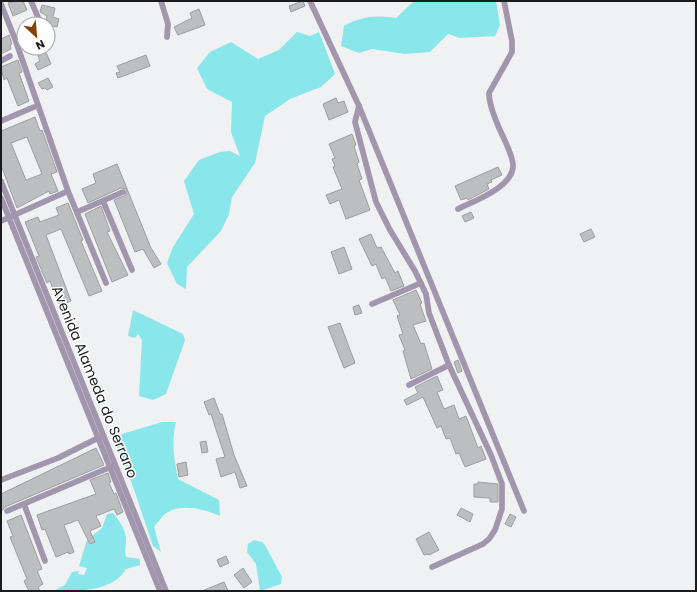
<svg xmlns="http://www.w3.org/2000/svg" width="697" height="592" font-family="Poppins,sans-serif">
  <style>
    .water { fill: #89e6eb }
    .building { fill: #bcbebf; stroke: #9d9ea0; fill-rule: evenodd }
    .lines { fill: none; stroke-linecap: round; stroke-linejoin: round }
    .street-casing { stroke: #cdcfd0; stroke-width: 6 }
    .street { stroke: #a295ae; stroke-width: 5.5 }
    .labels { text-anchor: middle; stroke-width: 3; stroke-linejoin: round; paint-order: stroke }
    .street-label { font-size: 14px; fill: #1b1b1c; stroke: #fff }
  </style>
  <rect width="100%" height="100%" fill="#eff1f2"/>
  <!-- water -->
  <g class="water">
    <path d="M414 1H496L500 25 495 36 460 38 448 34 430 52 405 54 372 49 359 53 341 46 344 26C363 16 374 15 396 18Z"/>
    <polygon points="297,32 310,36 319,32 335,74 321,87 290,99 265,116 255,163 232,197 229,214 221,231 187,267 186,289 177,284 167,263 173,247 194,214 184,181 199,160 220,152 230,151 240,156 231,132 232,102 207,89 197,68 210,52 231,42 258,59 279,50"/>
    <polygon points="133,310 183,334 185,340 166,394 153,400 139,396 142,340 138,334 135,338 128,336"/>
    <path d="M162 422H176C171 441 174 460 178 479L219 500 220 516C205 509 178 502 164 515 161 518 157 523 154 527L161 552 153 546 127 469 112 437Z"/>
    <path d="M113 513C119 520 127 532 126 541 126 549 124 548 126 557L140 559V565L126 569C113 592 78 591 53 591L65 585 72 572 79 571 78 574 84 575 87 568 79 566 87 540 102 528 107 514Z"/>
    <polygon points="254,540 262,542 265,545 282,577 281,584 260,591 256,564 247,552 248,544"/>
  </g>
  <!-- building -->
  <g class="building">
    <polygon points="14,1 23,1 27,10 13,16 8,3"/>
    <polygon points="303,1 305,6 291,12 289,6"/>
    <polygon points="42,5 55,8 53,17 59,19 57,27 45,24 47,16 40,12"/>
    <polygon points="199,9 205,25 178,35 174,27 192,18 190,13"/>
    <polygon points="9,35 12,44 10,45 11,49 1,54 1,39"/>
    <polygon points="35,48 44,48 51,64 38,70 35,64 40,61"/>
    <polygon points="146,55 150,66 118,78 116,73 120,72 117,66"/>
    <polygon points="18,60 22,72 19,73 29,101 18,106 7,78 4,80 1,67"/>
    <polygon points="48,78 53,87 47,90 45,88 42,89 38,83"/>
    <polygon points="336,98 338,103 344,101 348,112 329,120 323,104"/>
    <path d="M35 117 40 131 42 130 57 172 51 174 58 191 50 194 49 191 17 208 1 165V131ZM27 137 42 174 26 180 11 143Z"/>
    <polygon points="352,134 356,145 354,146 359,162 357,164 362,179 359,180 370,210 346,219 339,200 330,204 326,195 342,189 333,167 335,166 332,159 335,158 329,144"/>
    <polygon points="117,164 151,248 161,264 154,268 143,249 135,252 114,200 126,195 126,189 121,188 88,203 82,189 96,183 93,174"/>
    <polygon points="498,167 502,175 491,180 492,182 487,184 489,189 468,200 467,198 461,200 455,186"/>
    <polygon points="68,203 83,240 81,241 102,291 89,296 61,229 46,235 71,301 60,306 50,281 47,283 46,281 36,257 39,256 25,222 38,217 40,222 59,215 56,208"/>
    <polygon points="101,206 110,231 107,232 128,275 112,282 85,214"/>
    <polygon points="471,212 474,218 465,222 462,216"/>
    <polygon points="591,229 595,237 584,242 580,234"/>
    <polygon points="371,234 377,248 381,247 395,273 398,271 404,286 391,291 385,277 382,279 376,264 372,266 359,239"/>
    <polygon points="344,247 352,269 339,274 331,252"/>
    <polygon points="416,290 422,303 420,304 426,321 413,325 421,344 424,343 432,369 411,379 403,351 405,350 399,335 403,334 397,316 400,315 393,300"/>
    <polygon points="359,305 362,313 355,315 353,307"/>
    <polygon points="340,323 355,363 344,368 328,327"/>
    <polygon points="458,360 462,371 458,373 454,362"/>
    <polygon points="437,376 443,390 437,392 444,409 454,405 459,419 466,416 478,448 481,446 486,459 465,467 459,453 456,454 450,438 446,439 441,426 437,428 423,397 407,405 406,404 404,400 418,393 415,387"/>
    <polygon points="214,398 220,414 222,414 234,455 247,486 240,488 235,472 221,477 216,459 225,457 211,414 209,415 204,402"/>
    <polygon points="206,441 208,452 202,453 200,442"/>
    <polygon points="96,448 104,465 5,507 1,512 1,494"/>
    <polygon points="186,462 188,475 179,477 177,464"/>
    <polygon points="108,473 111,482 109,483 114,494 116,493 123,512 117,515 114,509 96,516 101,526 90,531 95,542 90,544 78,520 64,525 74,552 69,554 68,552 56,557 45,529 42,530 37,515 96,494 90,480"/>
    <polygon points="478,482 498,484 498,502 490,502 490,498 474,497 474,484 478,484"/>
    <polygon points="461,508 473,514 470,522 457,515"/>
    <polygon points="510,514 516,517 511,527 505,524"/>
    <polygon points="21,515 42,569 37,571 43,584 38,587 40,591 29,591 24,581 27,579 10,537 13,536 7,521"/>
    <polygon points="429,532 439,550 429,555 428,554 424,555 416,539"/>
    <polygon points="226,556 229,563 220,567 217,560"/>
    <polygon points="243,568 252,582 244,588 234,575"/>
    <polygon points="224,582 228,591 202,591"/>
  </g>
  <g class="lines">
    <defs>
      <g id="street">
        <polyline points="31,1 41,24"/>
        <polyline points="161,1 168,24 167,37"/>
        <polyline points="310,1 359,106 524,511"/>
        <polyline points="1,4 15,39 68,191 106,283"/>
        <polyline points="15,39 24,35"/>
        <polyline points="1,61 10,56"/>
        <polyline points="359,106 355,122 376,202 390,230 415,271 426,294 429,313 449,365 491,455 502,484 502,509 495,530 489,539 483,544 432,567"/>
        <polyline points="1,121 34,107"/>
        <polyline points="1,181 166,591"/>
        <polyline points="1,198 160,591"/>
        <polyline points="103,201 132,270"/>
        <path d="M458 209C474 201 514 187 513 165 513 154 501 134 497 123 493 113 489 104 489 93L512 52V41L504 1"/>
        <polyline points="77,212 123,192"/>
        <polyline points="1,221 68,191"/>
        <polyline points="372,304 421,283"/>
        <polyline points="409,385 449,365"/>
        <polyline points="1,480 58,458 100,437"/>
        <polyline points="24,504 45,561"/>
        <polyline points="7,511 113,466"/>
      </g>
    </defs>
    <!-- street casing -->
    <use href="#street" class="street-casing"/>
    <!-- street -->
    <use href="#street" class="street"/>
  </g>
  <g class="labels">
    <!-- street labels -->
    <g class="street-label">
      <text transform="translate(95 382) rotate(68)" y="5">Avenida Alameda do Serrano</text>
    </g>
  </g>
  <!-- border -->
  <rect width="697" height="592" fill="none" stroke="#1b1b1c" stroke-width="4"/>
  <!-- north arrow -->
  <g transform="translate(36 36) rotate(154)"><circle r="19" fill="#ffffff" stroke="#a4a4a4"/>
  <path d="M0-3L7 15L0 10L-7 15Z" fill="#824306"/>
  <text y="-6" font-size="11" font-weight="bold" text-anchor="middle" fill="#1b1b1c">N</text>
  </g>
</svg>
